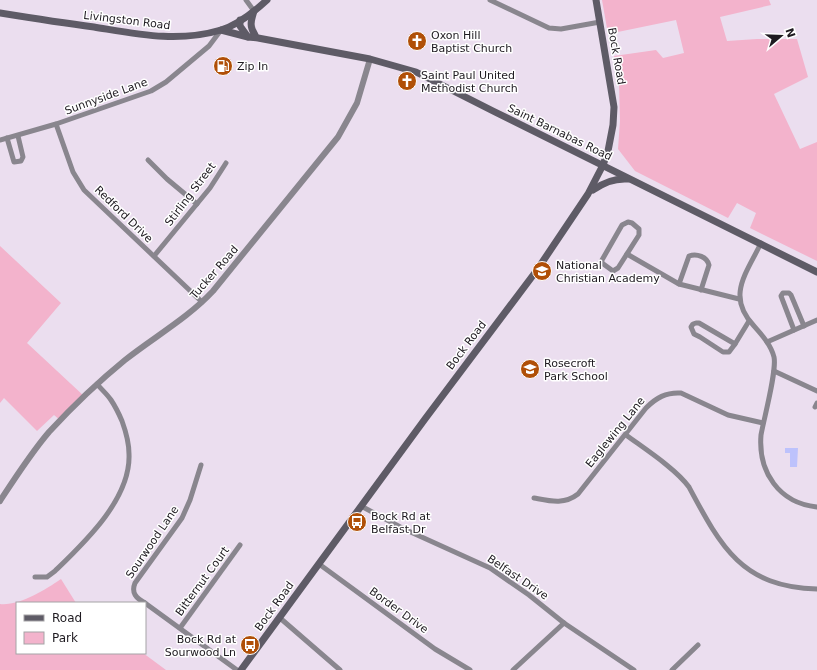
<svg xmlns="http://www.w3.org/2000/svg" width="817" height="670" font-family="'DejaVu Sans',sans-serif">
  <style>
    .green { fill: #f3b3cc }
    .water { fill: #bdc2fc }
    .lines { fill: none; stroke-linecap: round; stroke-linejoin: round }
    .minor { stroke: #89868e; stroke-width: 5 }
    .tertiary { stroke: #89868e; stroke-width: 6 }
    .secondary { stroke: #5e5b66; stroke-width: 7 }
    .labels { text-anchor: middle; stroke-width: 3; stroke-linejoin: round; paint-order: stroke }
    .street-label { font-size: 11px; fill: #1e1a20; stroke: #fff }
    .poi-label { font-size: 11px; fill: #1e1a20; stroke: #fff; text-anchor: start }
  </style>
  <rect width="100%" height="100%" fill="#ebdeef"/>
  <!-- green -->
  <g class="green">
    <polygon points="602,0 769,0 771,5 720,17 727,41 757,39 797,39 808,77 774,94 800,149 817,142 817,261 750,228 756,213 737,203 728,218 635,171 618,149 620,121 619,83 614,56 656,50 663,58 684,53 676,20 608,34"/>
    <polygon points="0,246 61,303 27,343 85,397 61,421 54,415 37,431 4,398 0,403"/>
    <path d="M61 579 76 603H17V653H143L166 670H0V604C19 606 45 590 61 579Z"/>
  </g>
  <!-- water -->
  <polygon class="water" points="785,448 798,448 797,467 790,467 790,453 785,453"/>
  <g class="lines">
    <!-- minor -->
    <g class="minor">
      <polyline points="246,0 254,11"/>
      <polyline points="490,0 549,28 561,29 600,22"/>
      <polyline points="56,124 73,172 84,190 202,302"/>
      <polyline points="7,138 14,162 21,161 23,157 18,136"/>
      <polyline points="0,140 56,124 151,91 166,82 209,46 221,30"/>
      <polyline points="148,160 167,179 197,204"/>
      <polygon points="628,222 632,223 639,229 639,235 618,268 613,271 602,263 602,260 622,225"/>
      <path d="M761 243C746 274 726 296 754 326 762 335 771 345 774 357 777 371 764 418 761 435 758 472 779 503 817 507"/>
      <polyline points="627,254 679,284 739,299"/>
      <polyline points="154,256 210,188 226,163"/>
      <path d="M679 284 689 256C697 253 707 257 709 265L701 290"/>
      <polygon points="696,323 699,323 735,344 729,352 723,352 700,337 694,334 691,327 693,324"/>
      <polyline points="794,330 781,296 783,293 789,293 791,295 804,326"/>
      <polyline points="767,342 817,320"/>
      <polyline points="735,344 749,321"/>
      <polyline points="774,371 817,391"/>
      <polyline points="815,407 817,403"/>
      <path d="M626 435C645 449 676 469 689 487 721 547 742 587 817 589"/>
      <path d="M534 498C550 501 564 505 578 494L646 408C656 398 666 392 681 393L728 415 763 423"/>
      <polyline points="361,506 404,529 490,568 529,595 564,623 634,670"/>
      <polyline points="319,564 435,649 470,670"/>
      <path d="M35 577H47L55 571C84 543 131 499 129 454 129 443 126 432 122 421 119 414 115 406 111 400 107 394 101 389 97 384"/>
      <path d="M145 603C136 598 131 593 135 583L182 518 190 500 201 465"/>
      <polyline points="145,603 237,670"/>
      <polyline points="280,618 340,670"/>
      <polyline points="180,628 240,545"/>
      <polyline points="513,670 564,623"/>
      <polyline points="672,670 698,645"/>
    </g>
    <!-- tertiary -->
    <path class="tertiary" d="M0 501C15 478 31 453 49 432 73 406 98 382 125 360 154 337 188 318 213 291L338 137 357 103 370 59"/>
    <!-- secondary -->
    <g class="secondary">
      <path d="M254 11C251 21 249 26 255 35"/>
      <path d="M0 13C31 18 63 23 94 27 137 34 177 43 221 30 238 25 254 12 267 0"/>
      <polyline points="240,20 240,26 248,37 258,38 370,59 416,72 493,111 817,272"/>
      <polyline points="221,30 248,37"/>
      <path d="M593 190C604 182 614 178 628 179"/>
      <polyline points="241,670 425,419 537,270 588,194 603,165 608,151 613,125 614,107 596,0"/>
    </g>
  </g>
  <!-- icons -->
  <defs>
    <symbol id="church-disc" viewBox="-11 -11 22 22"><circle r="9.5" fill="#b04f07" stroke="#fff"/><path d="M-1.2-6h2.4v3.5h3.3v2.4h-3.3V6h-2.4V-.1h-3.3v-2.4h3.3Z" fill="#fff"/></symbol>
    <symbol id="fuel-disc" viewBox="-11 -11 22 22"><circle r="9.5" fill="#b04f07" stroke="#fff"/><path d="M-5.5-6h7V0h2V4h1.3V-2.5L3-4.5l.8-.8L6-3V5H2.5V1h-1V6h-7ZM-4.2-4.7v3.2H.2V-4.7Z" fill="#fff"/></symbol>
    <symbol id="school-disc" viewBox="-11 -11 22 22"><circle r="9.5" fill="#b04f07" stroke="#fff"/><path d="M0-5L7-2L0 1L-7-2ZM-4 1L0 2.5L4 1V4Q0 6-4 4Z" fill="#fff"/></symbol>
    <symbol id="bus-disc" viewBox="-11 -11 22 22"><circle r="9.5" fill="#b04f07" stroke="#fff"/><path d="M-5-6H5V4H4V6H2V4H-2V6H-4V4H-5ZM-3.5-4V0h7V-4ZM-3.5 1.2v1.5H-2V1.2ZM2 1.2v1.5H3.5V1.2Z" fill="#fff"/></symbol>
  </defs>
  <g fill-rule="evenodd">
    <use href="#church-disc" x="406" y="30" width="22" height="22"/>
    <use href="#fuel-disc" x="212" y="55" width="22" height="22"/>
    <use href="#church-disc" x="396" y="70" width="22" height="22"/>
    <use href="#school-disc" x="531" y="260" width="22" height="22"/>
    <use href="#school-disc" x="519" y="358" width="22" height="22"/>
    <use href="#bus-disc" x="346" y="511" width="22" height="22"/>
    <use href="#bus-disc" x="239" y="634" width="22" height="22"/>
  </g>
  <g class="labels">
    <!-- street labels -->
    <g class="street-label">
      <text transform="translate(127 20) rotate(7)" y="4">Livingston Road</text>
      <text transform="translate(617 56) rotate(80)" y="4">Bock Road</text>
      <text transform="translate(106 96) rotate(-20)" y="4">Sunnyside Lane</text>
      <text transform="translate(560 132) rotate(26)" y="4">Saint Barnabas Road</text>
      <text transform="translate(190 194) rotate(-53)" y="4">Stirling Street</text>
      <text transform="translate(124 214) rotate(44)" y="4">Redford Drive</text>
      <text transform="translate(214 272) rotate(-49)" y="4">Tucker Road</text>
      <text transform="translate(466 345) rotate(-53)" y="4">Bock Road</text>
      <text transform="translate(615 432) rotate(-51)" y="4">Eaglewing Lane</text>
      <text transform="translate(152 542) rotate(-56)" y="4">Sourwood Lane</text>
      <text transform="translate(518 577) rotate(34)" y="4">Belfast Drive</text>
      <text transform="translate(202 581) rotate(-54)" y="4">Bitternut Court</text>
      <text transform="translate(274 606) rotate(-54)" y="4">Bock Road</text>
      <text transform="translate(399 610) rotate(36)" y="4">Border Drive</text>
    </g>
    <!-- poi labels -->
    <g class="poi-label">
      <text x="431" y="39">Oxon Hill<tspan x="431" dy="13">Baptist Church</tspan></text>
      <text x="237" y="70">Zip In</text>
      <text x="421" y="79">Saint Paul United<tspan x="421" dy="13">Methodist Church</tspan></text>
      <text x="556" y="269">National<tspan x="556" dy="13">Christian Academy</tspan></text>
      <text x="544" y="367">Rosecroft<tspan x="544" dy="13">Park School</tspan></text>
      <text x="371" y="520">Bock Rd at<tspan x="371" dy="13">Belfast Dr</tspan></text>
      <text x="236" y="643" text-anchor="end">Bock Rd at<tspan x="236" dy="13">Sourwood Ln</tspan></text>
    </g>
  </g>
  <!-- legend -->
  <rect x="16" y="602" width="130" height="52" fill="#ffffff" stroke="#a5a3a6"/>
  <rect x="24" y="615" width="20" height="6" fill="#5e5b66" stroke="#a5a3a6"/>
  <text x="52" y="622" font-size="12" fill="#1e1a20">Road</text>
  <rect x="24" y="632" width="20" height="12" fill="#f3b3cc" stroke="#a5a3a6"/>
  <text x="52" y="642" font-size="12" fill="#1e1a20">Park</text>
  <!-- north arrow -->
  <g transform="translate(781 36) rotate(71)" stroke="#ffffff" stroke-width="3" paint-order="stroke">
  <path d="M0-3L7 15L0 10L-7 15Z" fill="#1e1a20"/>
  <text y="-6" font-size="11" font-weight="bold" text-anchor="middle" fill="#1e1a20">N</text>
  </g>
</svg>
